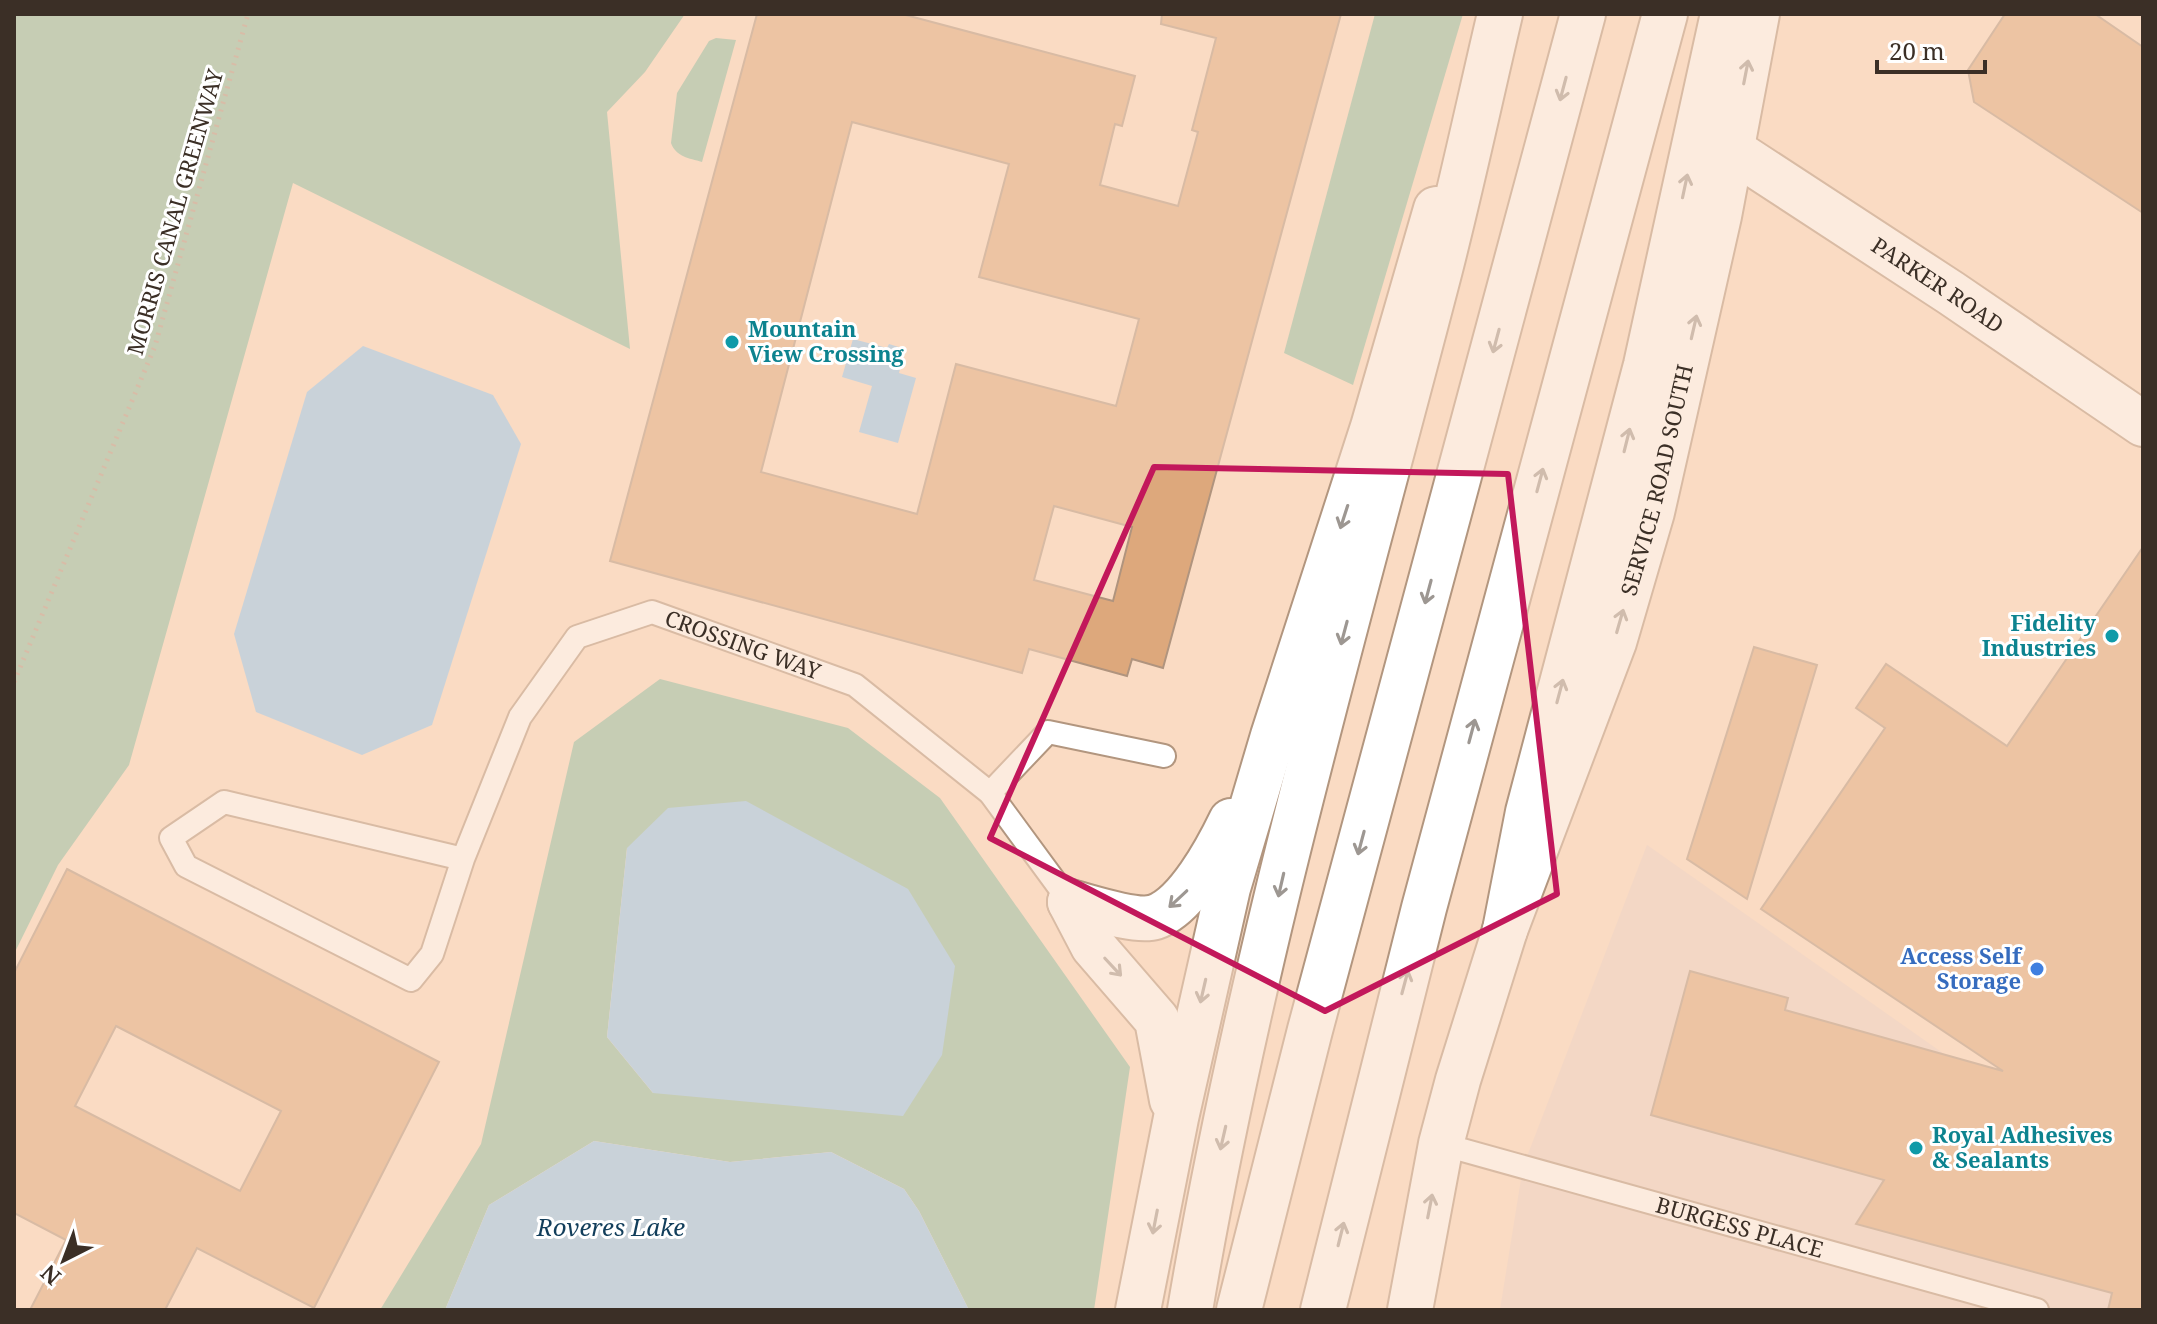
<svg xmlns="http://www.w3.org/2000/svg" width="2157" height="1324" font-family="'Noto Serif',serif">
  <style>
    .industrial { fill: #ead2c8 }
    .green { fill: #88bca3; fill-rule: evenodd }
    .water { fill: #8fc8f4 }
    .building { fill: #dda87c; stroke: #b0947e; stroke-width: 2; fill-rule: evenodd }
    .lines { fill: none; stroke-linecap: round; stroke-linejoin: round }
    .lane-casing { stroke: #b2967f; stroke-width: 26 }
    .street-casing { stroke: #b2967f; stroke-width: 48 }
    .primary-casing { stroke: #b2967f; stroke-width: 48 }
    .highway-casing { stroke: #b2967f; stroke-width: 48 }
    .path { stroke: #b09886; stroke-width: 5; stroke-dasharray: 2 6; stroke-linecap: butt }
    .lane { stroke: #fff; stroke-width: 22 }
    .street { stroke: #fff; stroke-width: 44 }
    .primary { stroke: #fff; stroke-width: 44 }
    .highway { stroke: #fff; stroke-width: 44 }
    .oneway { stroke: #9d9792 }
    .marked { fill: none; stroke: #c2185b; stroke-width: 6; stroke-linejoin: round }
    .culture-dot { fill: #0f9aa8; stroke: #fff; stroke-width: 3 }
    .shop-dot { fill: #3f7fe0; stroke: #fff; stroke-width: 3 }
    .labels { text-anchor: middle; stroke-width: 6; stroke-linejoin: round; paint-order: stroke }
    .street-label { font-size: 22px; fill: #3b2f26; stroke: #fff }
    .culture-label { font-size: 22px; font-weight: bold; fill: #0d838f; stroke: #fff; text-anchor: start }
    .shop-label { font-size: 22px; font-weight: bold; fill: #366cbe; stroke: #fff; text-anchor: end }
    .water-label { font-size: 24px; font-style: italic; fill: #123e5b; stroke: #fff }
  </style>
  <rect width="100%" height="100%" fill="#fadbc3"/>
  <!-- industrial -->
  <polygon class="industrial" points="1647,845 2143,1194 2143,1310 1500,1310 1523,1167"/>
  <!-- green -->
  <g class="green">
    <polygon points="14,14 685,14 645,72 607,112 630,349 293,183 129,765 58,865 14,954"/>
    <polygon points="1375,14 1463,14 1353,385 1284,353"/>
    <path d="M716 38 736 40 702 162C689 158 676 157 671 143L677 93 709 41Z"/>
    <path d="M660 679 848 728 940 798 1130 1067 1094 1310H969L919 1211 904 1189 831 1152 730 1162 594 1141 489 1205 445 1310H380L481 1144 574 742ZM627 848 653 1093 607 1037Z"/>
  </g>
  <!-- water -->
  <g class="water">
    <polygon points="853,339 887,348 889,344 905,349 899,373 916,378 898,443 859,432 872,386 842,377"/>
    <polygon points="363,346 493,395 521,444 432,725 362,755 256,712 234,634 307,392"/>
    <polygon points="746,801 908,889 955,966 942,1055 903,1116 653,1093 607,1037 627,848 668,808"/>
    <polygon points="594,1141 730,1162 831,1152 904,1189 919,1211 969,1310 445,1310 489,1205"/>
  </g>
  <!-- building -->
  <g class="building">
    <path d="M757 14H902L1135 76 1122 126 1115 124 1100 185 1178 206 1198 132 1192 130 1216 38 1161 24 1162 14H1341L1163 668 1132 659 1127 676 1029 649 1022 673 610 561ZM852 122 1009 164 979 277 1139 319 1116 406 956 364 917 514 761 472ZM1054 506 1132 527 1113 601 1034 580Z"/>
    <polygon points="2005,14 2095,14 2143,47 2143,213 1974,102 1968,70"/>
    <polygon points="2143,547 2143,1310 2108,1310 2112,1293 1856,1224 1884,1180 1651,1115 1690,971 1788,998 1785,1010 2003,1071 1761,909 1885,728 1856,708 1886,664 2007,746"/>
    <polygon points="1754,647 1817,665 1747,899 1687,859"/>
    <path d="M67 869 439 1062 314 1308 197 1248 165 1310H30L66 1240 14 1213V973ZM116 1026 281 1111 240 1191 75 1106Z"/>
  </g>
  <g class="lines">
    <defs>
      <g id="lane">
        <polyline points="990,793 1048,732 1164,756"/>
        <path id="s1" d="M463 859 224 802 171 838 186 866 411 980 432 954 463 859 520 717 577 637 652 612 855 685 990 793 1070 902"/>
        <path id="s2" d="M1441 1144 2037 1310"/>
      </g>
      <g id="street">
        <path id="s3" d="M1732 150 1951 293 2143 424"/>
      </g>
      <g id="primary">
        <path d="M1070 902C1090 907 1136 923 1155 917 1187 906 1217 850 1231 821"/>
        <polyline points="1070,902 1093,946 1157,1020 1172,1100"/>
        <polyline points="1138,1310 1176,1118 1228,888 1273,736 1373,427 1436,209"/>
        <path id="s4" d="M1410 1310 1441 1144 1458 1080 1505 930 1614 642 1652 512 1719 216 1757 14"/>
      </g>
      <g id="highway">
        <polyline points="1505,930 1528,812 1646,365 1723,14"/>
        <path d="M1190 1310C1249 962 1348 622 1437 281 1460 193 1479 103 1500 14"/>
        <polyline points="1239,1310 1310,1030 1583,14"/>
        <polyline points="1323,1310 1424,908 1665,14"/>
      </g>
    </defs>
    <!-- lane casing -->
    <use href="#lane" class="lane-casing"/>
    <!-- street casing -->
    <use href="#street" class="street-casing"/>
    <!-- primary casing -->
    <use href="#primary" class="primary-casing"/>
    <!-- highway casing -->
    <use href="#highway" class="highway-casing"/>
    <!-- path -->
    <polyline class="path" points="14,682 155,346 248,14"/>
    <!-- lane -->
    <use href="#lane" class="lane"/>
    <!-- street -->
    <use href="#street" class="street"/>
    <!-- primary -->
    <use href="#primary" class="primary"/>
    <!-- highway -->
    <use href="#highway" class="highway"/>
  </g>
  <!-- one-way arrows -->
  <defs><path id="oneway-shaft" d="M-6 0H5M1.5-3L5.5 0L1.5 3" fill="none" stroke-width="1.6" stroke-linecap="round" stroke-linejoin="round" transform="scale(2)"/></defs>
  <g class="oneway">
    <use href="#oneway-shaft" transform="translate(1746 72) rotate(-79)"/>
    <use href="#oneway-shaft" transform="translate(1563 89) rotate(105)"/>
    <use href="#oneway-shaft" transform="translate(1685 186) rotate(-78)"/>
    <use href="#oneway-shaft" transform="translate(1694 327) rotate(-77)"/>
    <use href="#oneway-shaft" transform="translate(1496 341) rotate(105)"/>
    <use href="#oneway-shaft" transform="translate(1627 440) rotate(-76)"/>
    <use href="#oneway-shaft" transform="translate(1540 480) rotate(-75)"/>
    <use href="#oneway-shaft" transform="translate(1344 517) rotate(108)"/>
    <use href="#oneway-shaft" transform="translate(1428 592) rotate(105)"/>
    <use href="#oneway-shaft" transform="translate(1620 621) rotate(-74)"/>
    <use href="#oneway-shaft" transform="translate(1344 633) rotate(105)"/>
    <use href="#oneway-shaft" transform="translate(1560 691) rotate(-75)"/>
    <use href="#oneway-shaft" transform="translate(1472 731) rotate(-75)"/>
    <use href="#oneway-shaft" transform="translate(1361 843) rotate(105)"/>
    <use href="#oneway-shaft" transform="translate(1281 885) rotate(103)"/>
    <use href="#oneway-shaft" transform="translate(1178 899) rotate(137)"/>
    <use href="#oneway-shaft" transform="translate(1113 967) rotate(47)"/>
    <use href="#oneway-shaft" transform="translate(1405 982) rotate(-75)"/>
    <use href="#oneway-shaft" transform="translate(1203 991) rotate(103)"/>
    <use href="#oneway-shaft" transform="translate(1223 1138) rotate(103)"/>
    <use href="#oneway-shaft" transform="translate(1430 1206) rotate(-79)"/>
    <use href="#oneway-shaft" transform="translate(1155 1222) rotate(101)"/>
    <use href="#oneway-shaft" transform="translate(1341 1234) rotate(-76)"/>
  </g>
  <!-- marked area -->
  <path d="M0 0H2157V1324H0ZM1154 467 1508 474 1557 894 1325 1011 990 838Z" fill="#fadbc3" fill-opacity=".55" fill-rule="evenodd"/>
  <path class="marked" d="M1154 467 1508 474 1557 894 1325 1011 990 838Z"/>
  <!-- markers -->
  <g class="culture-dot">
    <circle cx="732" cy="342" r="8"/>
    <circle cx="2112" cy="636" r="8"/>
    <circle cx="1916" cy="1148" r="8"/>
  </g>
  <circle class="shop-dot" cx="2037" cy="969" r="8"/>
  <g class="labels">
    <!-- street labels -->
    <g class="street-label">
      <text transform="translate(175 212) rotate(-74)" y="8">MORRIS CANAL GREENWAY</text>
      <text dy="8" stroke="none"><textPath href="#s3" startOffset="246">PARKER ROAD</textPath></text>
      <text dy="8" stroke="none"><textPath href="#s4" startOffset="868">SERVICE ROAD SOUTH</textPath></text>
      <text dy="8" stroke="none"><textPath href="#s1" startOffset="1154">CROSSING WAY</textPath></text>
      <text dy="8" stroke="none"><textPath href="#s2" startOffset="310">BURGESS PLACE</textPath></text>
    </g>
    <!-- culture labels -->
    <g class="culture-label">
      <text x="748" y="337">Mountain<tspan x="748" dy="25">View Crossing</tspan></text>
      <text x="2096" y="631" text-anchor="end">Fidelity<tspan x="2096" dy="25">Industries</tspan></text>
      <text x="1932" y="1143">Royal Adhesives<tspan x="1932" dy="25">&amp; Sealants</tspan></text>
    </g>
    <!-- shop labels -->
    <g class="shop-label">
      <text x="2021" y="964">Access Self<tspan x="2021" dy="25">Storage</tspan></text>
    </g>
    <!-- water labels -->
    <g class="water-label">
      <text x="611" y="1236">Roveres Lake</text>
    </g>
  </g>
  <!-- border -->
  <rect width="2157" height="1324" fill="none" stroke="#3b2f26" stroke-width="32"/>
  <!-- north arrow -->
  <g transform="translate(64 1260) rotate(222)" stroke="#ffffff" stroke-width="6" paint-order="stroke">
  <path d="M0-6L14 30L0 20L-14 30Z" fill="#3b2f26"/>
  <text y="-12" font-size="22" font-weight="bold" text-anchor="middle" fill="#3b2f26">N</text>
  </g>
  <!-- scale -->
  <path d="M1877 60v12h108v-12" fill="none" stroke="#3b2f26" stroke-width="4"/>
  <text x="1889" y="60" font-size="24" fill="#3b2f26" stroke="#ffffff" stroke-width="6" paint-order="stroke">20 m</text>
</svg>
